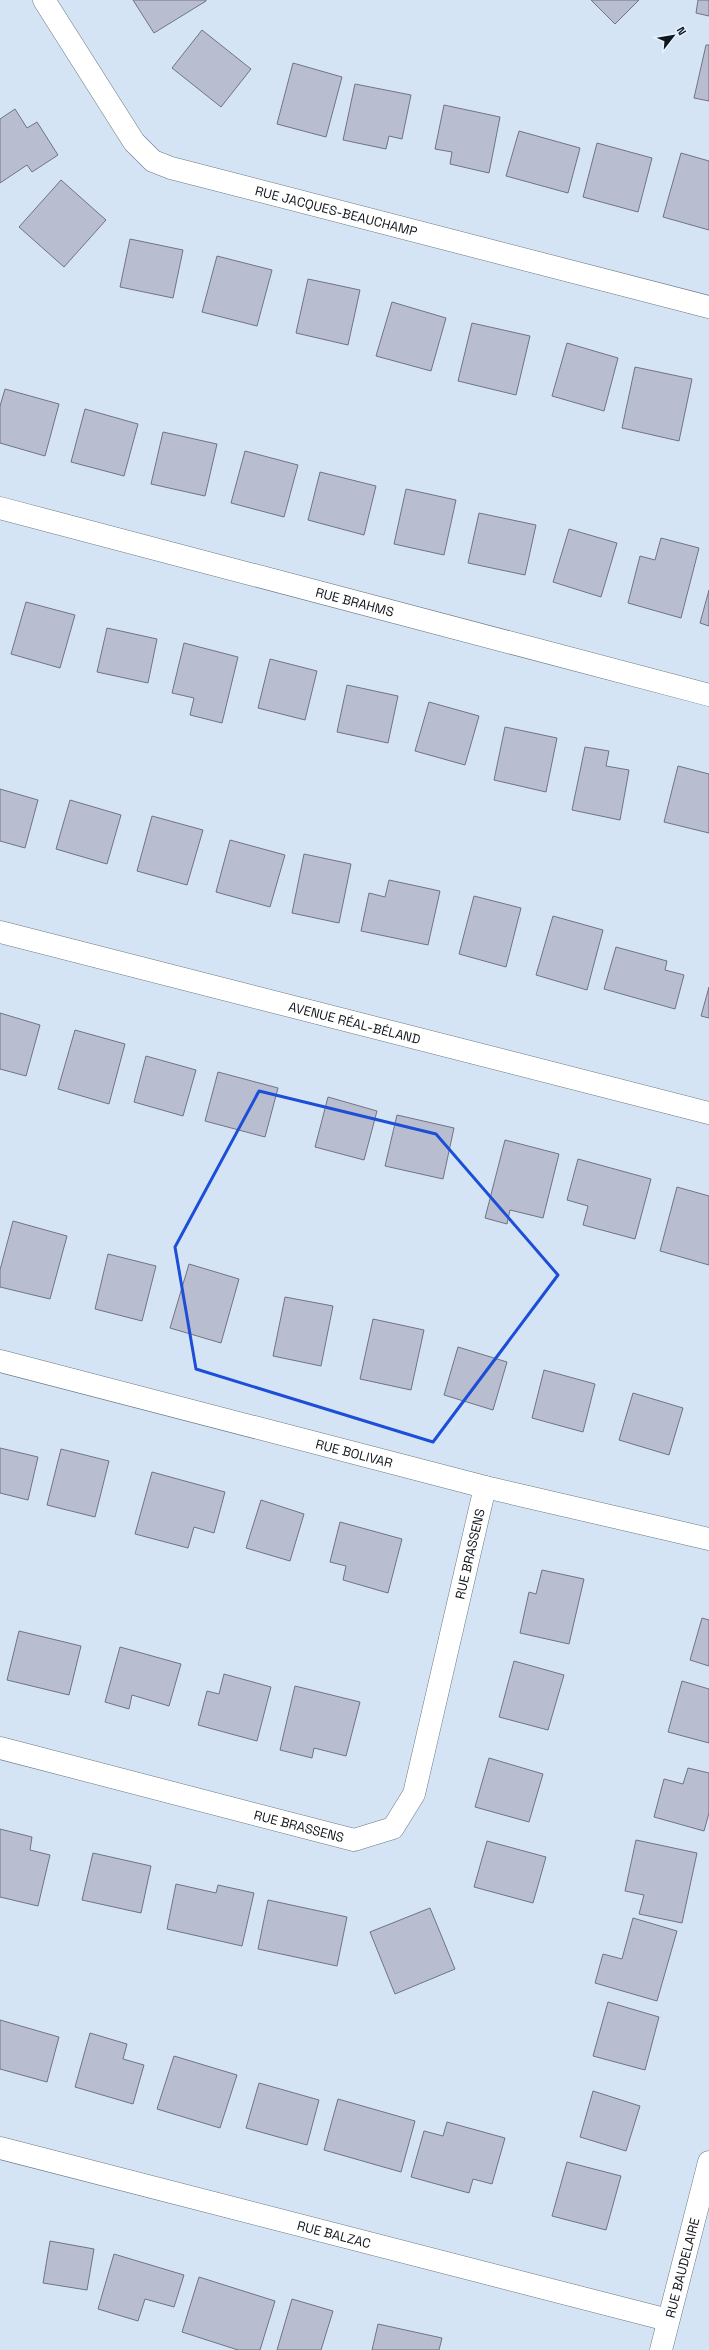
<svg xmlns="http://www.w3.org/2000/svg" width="709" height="2350" font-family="'Space Grotesk',sans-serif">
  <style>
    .building { fill: #b8bed0; stroke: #6f7485 }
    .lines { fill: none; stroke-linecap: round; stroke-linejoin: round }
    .street-casing { stroke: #6a7885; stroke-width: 23 }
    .street { stroke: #fff; stroke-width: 22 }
    .marked { fill: none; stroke: #1d4ed8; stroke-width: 3; stroke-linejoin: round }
    .labels { text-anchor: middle; stroke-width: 4; stroke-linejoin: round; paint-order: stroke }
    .street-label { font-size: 13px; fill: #11161b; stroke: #e5f1fe }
  </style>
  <rect width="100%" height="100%" fill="#d5e4f4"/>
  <!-- building -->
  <g class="building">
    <polygon points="133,0 206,0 206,1 154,33"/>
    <polygon points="591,0 639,0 615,24"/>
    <polygon points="698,0 709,0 709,16 696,13"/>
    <polygon points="202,30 251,69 221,107 172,68"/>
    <polygon points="706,45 709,45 709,101 694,98"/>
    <polygon points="293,63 342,77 326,137 277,124"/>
    <polygon points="355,84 411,95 402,139 389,136 386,149 343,140"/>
    <polygon points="444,105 500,117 489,173 450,164 452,152 435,149"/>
    <polygon points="15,109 27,128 37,122 58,155 32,172 27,165 0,183 0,119"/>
    <polygon points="519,131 580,148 568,193 506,176"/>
    <polygon points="597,143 652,158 638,212 583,197"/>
    <polygon points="681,153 709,161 709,230 663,217"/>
    <polygon points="61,180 106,220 64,267 19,227"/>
    <polygon points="130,239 183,250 173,298 120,287"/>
    <polygon points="217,256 272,270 257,326 202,312"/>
    <polygon points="308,279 360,290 348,345 296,333"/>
    <polygon points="392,302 446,318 431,371 376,356"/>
    <polygon points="472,323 530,336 516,395 458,381"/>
    <polygon points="567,343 618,358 604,411 552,396"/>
    <polygon points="635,367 692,379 679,441 622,428"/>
    <polygon points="5,389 59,404 45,456 0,443 0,406"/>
    <polygon points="85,409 138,424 124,476 71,462"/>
    <polygon points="163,432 217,444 205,496 151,484"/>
    <polygon points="245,451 298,465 284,517 231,503"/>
    <polygon points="320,472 376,486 364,535 308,520"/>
    <polygon points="406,489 456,500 444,555 394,544"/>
    <polygon points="479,513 536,525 525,575 468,563"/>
    <polygon points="569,529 617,543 601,597 553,582"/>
    <polygon points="661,538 699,548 681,618 628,603 640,556 655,560"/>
    <polygon points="709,590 709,626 700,623"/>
    <polygon points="26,602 75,615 60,668 11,654"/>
    <polygon points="107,628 157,639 148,683 97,672"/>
    <polygon points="184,643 238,657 222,723 190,715 194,698 172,693"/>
    <polygon points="270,659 317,671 305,720 258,708"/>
    <polygon points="347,685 398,696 388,743 337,732"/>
    <polygon points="429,702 479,716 465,765 415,751"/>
    <polygon points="505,727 557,738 546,792 494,780"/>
    <polygon points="585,747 609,751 606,766 629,770 620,820 572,810"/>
    <polygon points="678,766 709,774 709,833 664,822"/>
    <polygon points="0,789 38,800 25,848 0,841"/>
    <polygon points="70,800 121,815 107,864 56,849"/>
    <polygon points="152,816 203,830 187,885 137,871"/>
    <polygon points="230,840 285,855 270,907 216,892"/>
    <polygon points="304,854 351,864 339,923 292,913"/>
    <polygon points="389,880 440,891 428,945 361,931 369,893 385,897"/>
    <polygon points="474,896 521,908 506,967 459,954"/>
    <polygon points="553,916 603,930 587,990 536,975"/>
    <polygon points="616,947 667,961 665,970 684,975 675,1009 604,989"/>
    <polygon points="709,987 709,1018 701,1016"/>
    <polygon points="0,1013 40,1025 26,1076 0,1069"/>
    <polygon points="75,1030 125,1044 109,1104 58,1089"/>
    <polygon points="146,1056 196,1070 183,1116 134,1102"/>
    <polygon points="218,1072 278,1088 265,1137 205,1121"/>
    <polygon points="328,1097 377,1111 364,1160 315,1147"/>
    <polygon points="397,1115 454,1128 443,1179 385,1166"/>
    <polygon points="505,1140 559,1154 543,1218 510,1210 507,1224 485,1218"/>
    <polygon points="578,1159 651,1179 635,1239 583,1225 588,1206 567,1200"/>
    <polygon points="677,1187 709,1196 709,1265 660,1251"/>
    <polygon points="13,1221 67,1236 50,1299 0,1287 0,1270"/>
    <polygon points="108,1254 156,1266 142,1321 95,1309"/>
    <polygon points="189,1264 239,1279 221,1343 170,1328"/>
    <polygon points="285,1297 333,1306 321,1366 273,1356"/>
    <polygon points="373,1319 424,1330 411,1390 360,1379"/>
    <polygon points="458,1347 507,1362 493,1410 444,1395"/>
    <polygon points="544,1370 595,1384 583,1432 532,1418"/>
    <polygon points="633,1393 683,1408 669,1455 619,1440"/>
    <polygon points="0,1448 38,1457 28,1500 0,1493"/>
    <polygon points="61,1449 109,1461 95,1517 47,1505"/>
    <polygon points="152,1472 225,1492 214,1533 194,1527 188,1548 135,1534"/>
    <polygon points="261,1500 304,1514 290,1561 246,1548"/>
    <polygon points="340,1522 402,1539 388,1593 343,1580 346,1566 330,1562"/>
    <polygon points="542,1570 584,1579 569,1644 520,1633 529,1592 536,1594"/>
    <polygon points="702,1618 709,1620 709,1666 690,1660"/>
    <polygon points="19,1631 81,1646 69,1695 7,1680"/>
    <polygon points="120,1647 181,1664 169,1706 132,1695 129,1709 105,1702"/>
    <polygon points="514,1661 564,1675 548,1730 499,1717"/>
    <polygon points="224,1674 271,1687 257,1741 198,1725 207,1691 219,1694"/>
    <polygon points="682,1681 709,1689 709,1743 668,1732"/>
    <polygon points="295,1686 360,1702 346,1756 314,1748 312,1758 280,1750"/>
    <polygon points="489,1758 543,1774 529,1822 475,1807"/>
    <polygon points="688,1768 709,1773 709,1813 704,1831 654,1817 664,1779 683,1784"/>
    <polygon points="0,1829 32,1837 30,1850 50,1855 38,1906 0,1897"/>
    <polygon points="636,1840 697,1853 682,1923 639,1914 644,1895 625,1891"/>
    <polygon points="487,1841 546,1857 533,1903 474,1887"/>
    <polygon points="93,1853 151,1866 141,1913 82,1900"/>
    <polygon points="176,1884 216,1893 218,1885 254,1893 242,1946 167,1929"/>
    <polygon points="268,1900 347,1917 337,1966 258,1949"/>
    <polygon points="430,1908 455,1969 395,1994 370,1932"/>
    <polygon points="633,1918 677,1931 657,2001 595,1983 603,1954 622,1959"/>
    <polygon points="608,2002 659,2017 645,2070 593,2056"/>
    <polygon points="0,2020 59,2037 47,2082 0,2069"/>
    <polygon points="90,2033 127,2044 123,2059 144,2065 133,2104 75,2087"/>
    <polygon points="174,2056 237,2075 220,2128 157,2109"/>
    <polygon points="259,2083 319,2100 307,2145 246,2128"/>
    <polygon points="593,2091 640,2106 626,2151 580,2137"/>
    <polygon points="338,2099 415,2121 401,2172 324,2150"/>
    <polygon points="447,2122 505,2138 492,2184 473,2179 469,2193 411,2177 424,2131 443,2136"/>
    <polygon points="567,2162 621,2176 606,2230 552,2216"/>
    <polygon points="50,2241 94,2249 87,2290 43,2283"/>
    <polygon points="114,2254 184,2275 174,2307 145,2299 138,2321 98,2309"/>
    <polygon points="199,2277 275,2301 260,2350 238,2350 182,2332"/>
    <polygon points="292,2299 333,2311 321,2350 277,2350"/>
    <polygon points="378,2324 442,2338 439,2350 372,2350"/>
  </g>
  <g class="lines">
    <defs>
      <g id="street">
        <path id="s1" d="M44 0 134 142 153 161 171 168 709 307"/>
        <path id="s2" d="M0 508 709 695"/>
        <path id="s3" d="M0 932 709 1113"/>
        <path id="s4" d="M0 1361 485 1487 709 1539"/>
        <path id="s5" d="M0 1748 354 1840 393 1828 414 1794 485 1487"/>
        <path id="s6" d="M0 2148 668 2320"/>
        <path id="s7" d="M661 2350 709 2162"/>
      </g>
    </defs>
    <!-- street casing -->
    <use href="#street" class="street-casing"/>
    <!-- street -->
    <use href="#street" class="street"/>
  </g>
  <!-- marked area -->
  <path class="marked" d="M259 1091 436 1134 558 1275 433 1442 196 1369 175 1247Z"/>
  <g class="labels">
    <!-- street labels -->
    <g class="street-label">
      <text dy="5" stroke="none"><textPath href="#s1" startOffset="385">RUE JACQUES-BEAUCHAMP</textPath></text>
      <text dy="5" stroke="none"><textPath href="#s2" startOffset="367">RUE BRAHMS</textPath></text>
      <text dy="5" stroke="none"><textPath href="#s3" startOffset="366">AVENUE RÉAL-BÉLAND</textPath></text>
      <text dy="5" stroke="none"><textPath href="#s4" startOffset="366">RUE BOLIVAR</textPath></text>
      <text dy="5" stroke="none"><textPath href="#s5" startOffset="693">RUE BRASSENS</textPath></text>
      <text dy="5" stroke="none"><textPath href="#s5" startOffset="309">RUE BRASSENS</textPath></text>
      <text dy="5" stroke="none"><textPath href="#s6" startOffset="345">RUE BALZAC</textPath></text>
      <text dy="5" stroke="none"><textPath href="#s7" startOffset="85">RUE BAUDELAIRE</textPath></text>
    </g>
  </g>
  <!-- north arrow -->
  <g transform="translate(673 36) rotate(59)" stroke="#e5f1fe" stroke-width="3" paint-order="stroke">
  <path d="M0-3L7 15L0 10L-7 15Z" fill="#11161b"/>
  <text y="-6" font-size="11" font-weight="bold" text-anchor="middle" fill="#11161b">N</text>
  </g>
</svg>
